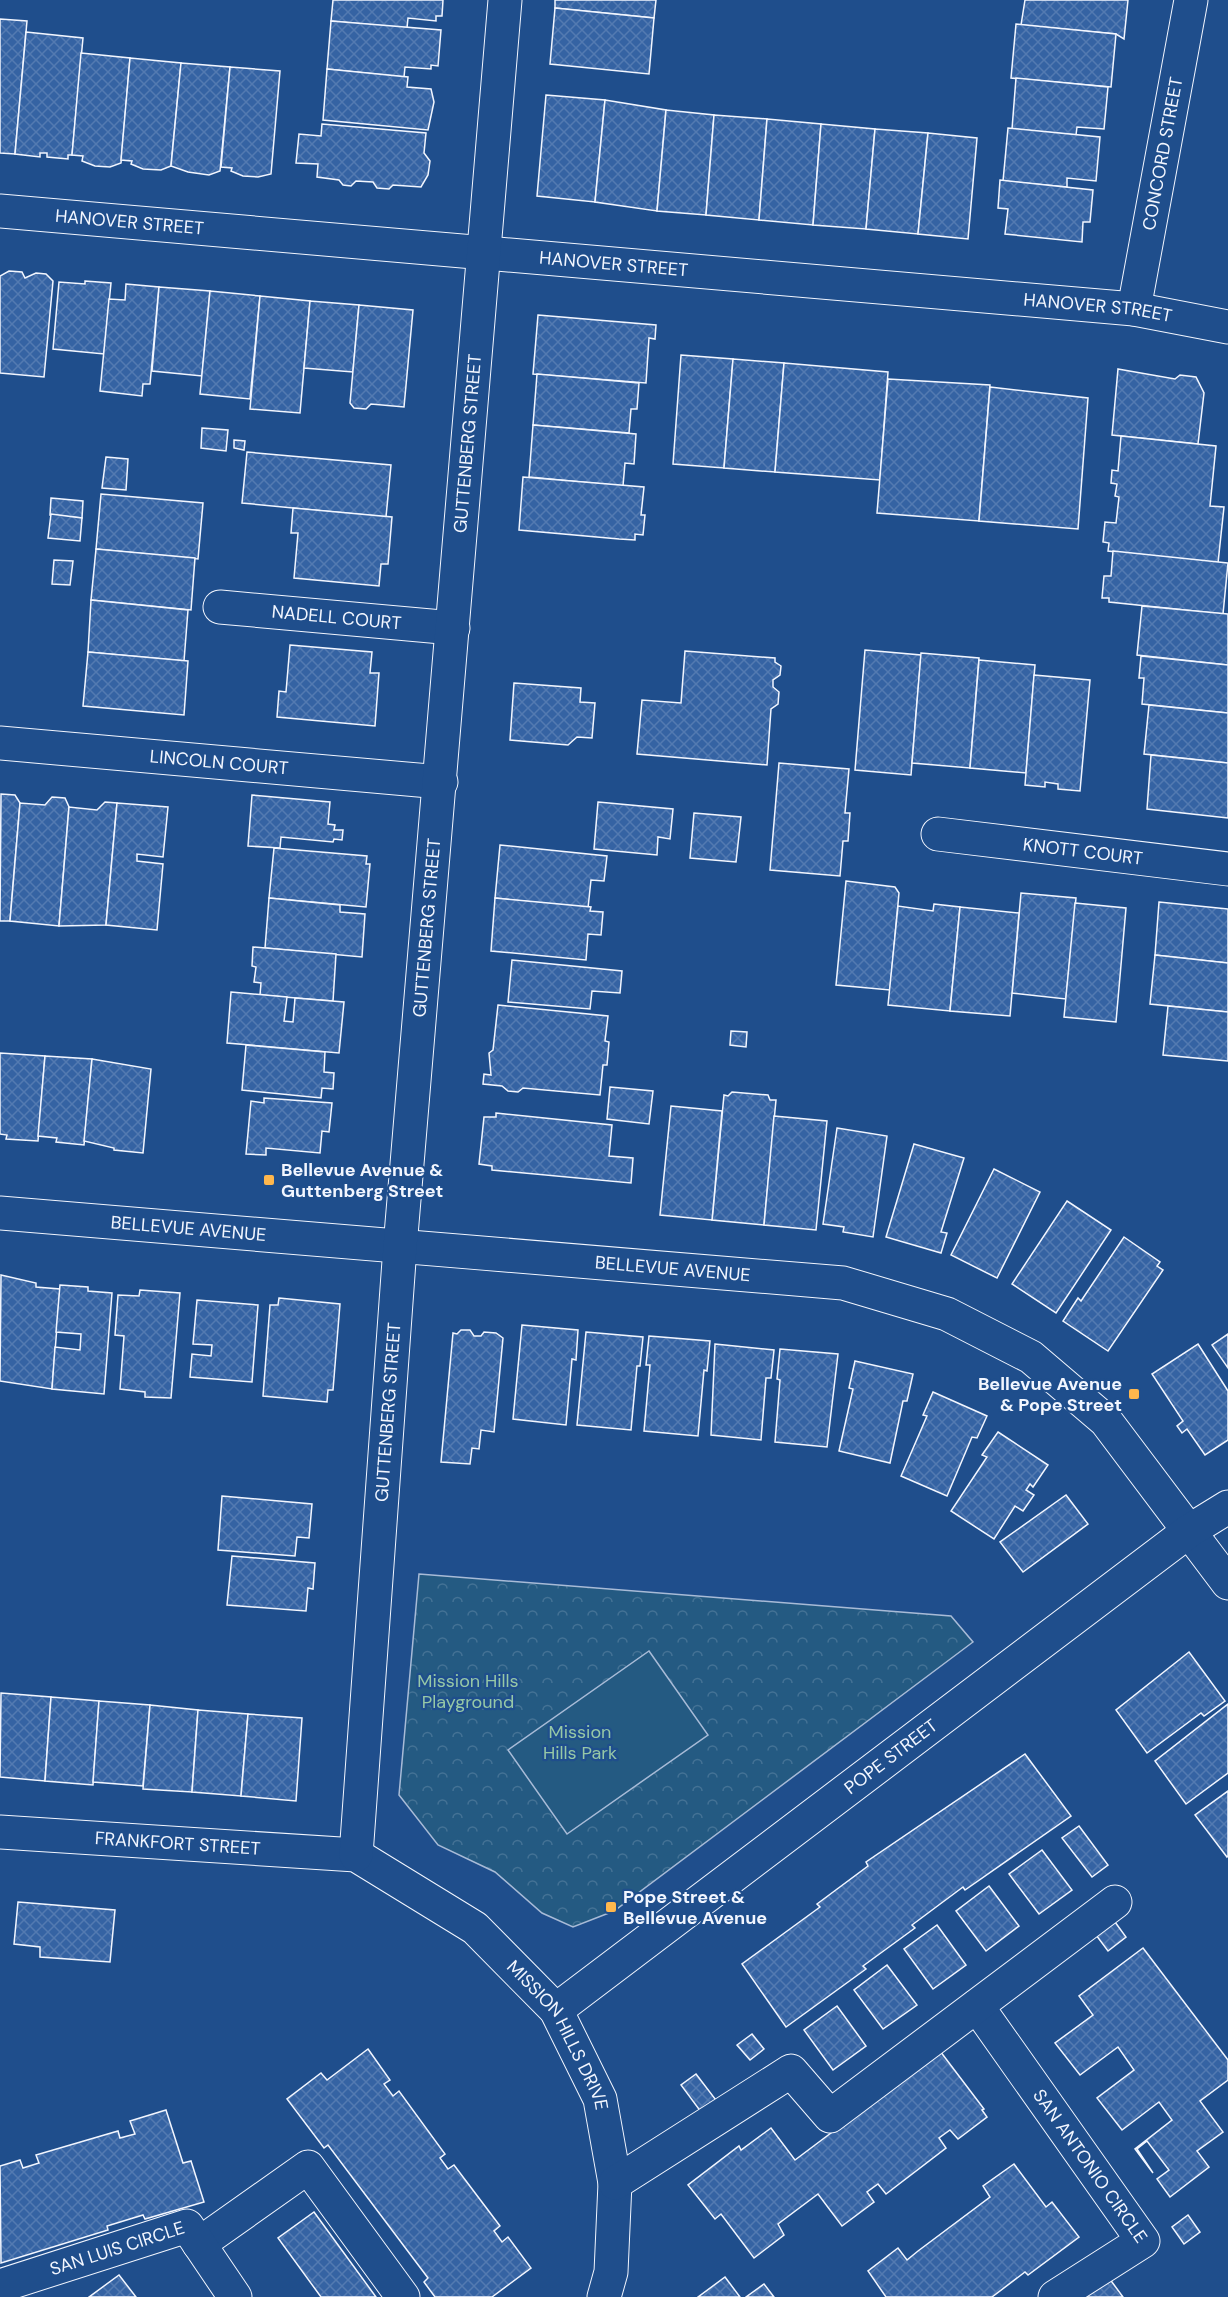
<svg xmlns="http://www.w3.org/2000/svg" width="1228" height="2297" font-family="'DM Sans',sans-serif">
  <style>
    .park { fill: url(#park-crowns); stroke: #a8bbd7; stroke-width: 1.5 }
    .pitch { fill: #245a82; stroke: #a8bbd7; stroke-width: 1.5 }
    .building { fill: url(#building-cross-hatch); stroke: #f2f6ff; stroke-width: 1.5 }
    .lines { fill: none; stroke-linecap: round; stroke-linejoin: round }
    .minor-casing { stroke: #f2f6ff; stroke-width: 35 }
    .minor { stroke: #1f4e8c; stroke-width: 33 }
    .poi-dot { fill: #ffb74d; stroke: #1f4e8c; stroke-width: 2 }
    .labels { text-anchor: middle; stroke-width: 4.5; stroke-linejoin: round; paint-order: stroke }
    .street-label { font-size: 18px; fill: #f2f6ff; stroke: #1f4e8c }
    .poi-label { font-size: 18px; font-weight: bold; fill: #f2f6ff; stroke: #1f4e8c; text-anchor: start }
    .park-label { font-size: 18px; fill: #97c8a6; stroke: #1f4e8c }
  </style>
  <defs>
    <pattern id="park-crowns" width="20" height="18" patternUnits="userSpaceOnUse" patternTransform="scale(1.5)"><rect width="20" height="18" fill="#245a82"/><path d="M2 6a3 3 0 1 1 6 0M12 15a3 3 0 1 1 6 0" fill="none" stroke="#447295"/></pattern>
    <pattern id="building-cross-hatch" width="8" height="8" patternUnits="userSpaceOnUse" patternTransform="scale(1.5)"><rect width="8" height="8" fill="#3563a3"/><path d="M0 0l8 8M0 8l8-8" fill="none" stroke="#537ab1"/></pattern>
  </defs>
  <rect width="100%" height="100%" fill="#1f4e8c"/>
  <!-- park -->
  <polygon class="park" points="419,1574 951,1616 973,1642 614,1911 573,1927 542,1913 495,1872 438,1845 399,1795"/>
  <!-- pitch -->
  <polygon class="pitch" points="649,1651 708,1735 567,1834 508,1750"/>
  <!-- building -->
  <g class="building">
    <polygon points="333,0 443,0 442,16 436,16 436,21 408,18 407,28 331,21"/>
    <polygon points="555,0 656,0 654,18 555,8"/>
    <polygon points="1025,0 1128,0 1124,39 1116,34 1021,25"/>
    <polygon points="555,8 654,18 649,74 550,64"/>
    <polygon points="0,19 27,21 15,154 0,153"/>
    <polygon points="331,21 441,30 438,66 431,65 431,69 405,67 404,77 327,69"/>
    <polygon points="1016,24 1116,34 1111,87 1011,78"/>
    <polygon points="26,32 83,38 72,155 68,155 68,159 47,157 47,153 40,153 40,157 15,154"/>
    <polygon points="81,53 130,58 121,163 110,167 95,166 82,161 83,156 72,155"/>
    <polygon points="130,58 181,63 171,166 161,170 143,169 131,164 132,161 121,160"/>
    <polygon points="181,63 230,67 220,171 209,175 188,172 171,166"/>
    <polygon points="230,67 280,71 271,174 258,177 243,176 231,171 232,168 221,167"/>
    <polygon points="327,69 408,77 407,87 431,89 434,102 428,130 323,120"/>
    <polygon points="1016,78 1108,87 1104,129 1077,127 1076,135 1012,129"/>
    <polygon points="546,95 605,100 595,202 537,196"/>
    <polygon points="605,100 666,110 657,211 595,202"/>
    <polygon points="666,110 714,115 706,215 657,211"/>
    <polygon points="714,115 767,119 759,220 706,215"/>
    <polygon points="767,119 821,124 813,225 759,220"/>
    <polygon points="322,124 426,133 424,153 430,161 428,175 421,187 393,185 389,189 377,188 373,182 356,181 351,186 343,185 339,180 317,177 318,164 296,163 299,134 321,136"/>
    <polygon points="821,124 875,129 866,229 813,225"/>
    <polygon points="1008,128 1100,137 1096,181 1067,178 1067,187 1003,181"/>
    <polygon points="875,129 928,133 918,234 866,229"/>
    <polygon points="928,133 977,138 968,239 918,234"/>
    <polygon points="1000,180 1093,190 1090,222 1083,222 1082,242 1005,234 1008,209 998,208"/>
    <polygon points="9,271 22,272 25,278 36,273 46,274 53,281 44,377 0,373 0,276"/>
    <polygon points="85,281 111,283 104,354 53,349 59,282 85,284"/>
    <polygon points="126,284 159,287 150,384 143,384 142,396 100,391 109,299 125,300"/>
    <polygon points="159,287 210,291 202,376 152,371"/>
    <polygon points="210,291 260,296 250,399 200,394"/>
    <polygon points="260,296 310,301 300,413 250,409"/>
    <polygon points="310,301 359,305 353,372 304,368"/>
    <polygon points="359,305 413,310 404,407 371,404 366,409 354,408 350,403"/>
    <polygon points="538,315 656,325 655,339 649,338 646,383 533,374"/>
    <polygon points="681,355 733,359 724,468 673,464"/>
    <polygon points="733,359 784,363 775,472 724,468"/>
    <polygon points="784,363 888,372 880,480 775,472"/>
    <polygon points="1118,369 1175,379 1180,375 1196,377 1204,393 1198,444 1112,435"/>
    <polygon points="537,374 639,383 637,409 631,409 629,433 533,425"/>
    <polygon points="888,379 990,385 979,521 877,513"/>
    <polygon points="990,387 1088,398 1078,529 979,521"/>
    <polygon points="533,425 636,434 634,464 625,463 623,486 529,477"/>
    <polygon points="202,428 228,430 226,451 201,448"/>
    <polygon points="1121,436 1216,446 1210,506 1224,507 1218,563 1108,551 1109,543 1103,542 1105,522 1116,523 1119,497 1115,496 1117,484 1111,483 1112,470 1118,471"/>
    <polygon points="234,440 245,441 244,450 234,448"/>
    <polygon points="247,452 391,465 386,517 242,503"/>
    <polygon points="106,457 128,459 126,490 102,488"/>
    <polygon points="523,477 644,487 641,515 645,515 643,535 635,534 635,540 619,539 519,530"/>
    <polygon points="101,494 203,503 198,559 96,549"/>
    <polygon points="51,498 83,501 82,518 50,515"/>
    <polygon points="293,508 392,517 388,564 381,564 379,586 294,578 298,533 291,533"/>
    <polygon points="51,514 82,518 80,541 48,538"/>
    <polygon points="96,549 195,558 191,610 91,600"/>
    <polygon points="1113,551 1228,563 1223,614 1109,602 1109,598 1102,598 1104,576 1111,576"/>
    <polygon points="54,560 73,561 70,585 52,584"/>
    <polygon points="91,600 188,610 184,661 88,652"/>
    <polygon points="1142,606 1228,614 1228,665 1137,655"/>
    <polygon points="290,645 372,652 370,673 379,673 375,726 277,717 279,691 286,692"/>
    <polygon points="865,650 921,655 911,775 855,770"/>
    <polygon points="685,651 775,658 775,662 781,666 780,675 773,680 773,687 779,692 778,704 771,709 767,765 637,754 642,700 681,703"/>
    <polygon points="88,652 188,661 184,715 83,706"/>
    <polygon points="921,653 979,658 970,768 912,763"/>
    <polygon points="1141,656 1228,665 1228,713 1142,704 1144,678 1139,678"/>
    <polygon points="979,660 1035,665 1026,773 970,768"/>
    <polygon points="1034,675 1090,680 1080,791 1058,789 1058,784 1045,782 1045,787 1025,785"/>
    <polygon points="514,683 581,688 580,702 595,703 592,738 577,737 568,745 510,740"/>
    <polygon points="1149,705 1228,713 1228,763 1144,754"/>
    <polygon points="1151,755 1228,763 1228,818 1147,809"/>
    <polygon points="779,763 849,769 845,813 850,813 848,841 843,841 840,876 770,870"/>
    <polygon points="1,794 15,795 20,803 10,921 0,921"/>
    <polygon points="252,795 330,802 328,824 335,825 334,830 343,830 342,840 334,839 333,842 281,837 280,848 248,846"/>
    <polygon points="52,797 65,798 69,807 59,926 10,921 20,803 45,805"/>
    <polygon points="105,802 117,803 106,925 59,926 69,807 97,810"/>
    <polygon points="598,802 673,809 670,839 658,837 657,855 594,849"/>
    <polygon points="117,803 168,807 163,857 137,854 137,861 163,864 157,930 106,925"/>
    <polygon points="694,813 741,817 736,862 690,858"/>
    <polygon points="500,845 607,856 604,881 591,880 588,908 495,898"/>
    <polygon points="274,848 367,856 366,864 370,864 366,907 269,898"/>
    <polygon points="846,881 895,887 899,893 890,990 836,985"/>
    <polygon points="1021,893 1076,898 1066,999 1012,993"/>
    <polygon points="269,898 340,905 340,912 365,914 362,957 265,948"/>
    <polygon points="495,898 591,907 590,911 603,912 601,935 588,934 586,960 491,951"/>
    <polygon points="1159,902 1228,909 1228,963 1155,955"/>
    <polygon points="1075,903 1126,908 1116,1022 1064,1017"/>
    <polygon points="934,904 960,907 950,1011 888,1005 898,906 933,911"/>
    <polygon points="960,907 1019,913 1010,1016 950,1011"/>
    <polygon points="253,947 336,954 333,1001 260,995 261,983 254,982 256,967 252,966"/>
    <polygon points="1155,955 1228,963 1228,1012 1150,1004"/>
    <polygon points="512,960 622,971 620,993 592,991 590,1009 508,1002"/>
    <polygon points="231,992 287,997 284,1021 293,1022 295,998 344,1002 339,1053 227,1043"/>
    <polygon points="498,1005 608,1016 605,1041 609,1042 607,1065 603,1065 600,1095 523,1088 518,1092 508,1091 502,1086 483,1084 484,1074 491,1075 489,1053 493,1050"/>
    <polygon points="1168,1006 1228,1012 1228,1061 1163,1055"/>
    <polygon points="731,1031 747,1032 746,1047 730,1045"/>
    <polygon points="246,1045 325,1052 324,1072 334,1073 333,1089 322,1088 321,1098 242,1090"/>
    <polygon points="0,1053 45,1056 38,1141 6,1139 7,1135 0,1134"/>
    <polygon points="45,1056 92,1059 84,1145 56,1142 57,1138 38,1136"/>
    <polygon points="92,1059 151,1069 143,1153 114,1150 114,1148 84,1141"/>
    <polygon points="610,1087 653,1091 649,1124 607,1119"/>
    <polygon points="732,1092 768,1095 770,1100 776,1100 764,1225 712,1220 724,1095 728,1096"/>
    <polygon points="264,1098 332,1103 329,1132 322,1131 320,1153 266,1148 266,1155 246,1154 251,1101 264,1103"/>
    <polygon points="671,1106 722,1111 712,1220 660,1215"/>
    <polygon points="496,1113 612,1125 609,1156 633,1158 631,1183 492,1170 492,1166 479,1164 484,1117 496,1117"/>
    <polygon points="774,1116 827,1121 816,1230 764,1225"/>
    <polygon points="837,1128 887,1136 873,1237 843,1232 844,1227 823,1224"/>
    <polygon points="914,1144 964,1158 941,1232 947,1233 941,1253 886,1237"/>
    <polygon points="994,1169 1040,1192 997,1278 951,1255"/>
    <polygon points="1067,1201 1111,1230 1056,1313 1012,1284"/>
    <polygon points="1124,1237 1160,1262 1157,1266 1163,1270 1108,1351 1063,1321 1078,1298 1081,1301"/>
    <polygon points="1,1275 36,1283 36,1287 60,1289 52,1389 0,1381"/>
    <polygon points="60,1285 88,1287 88,1291 112,1293 104,1394 52,1389 55,1347 80,1350 81,1334 56,1332"/>
    <polygon points="140,1290 180,1293 171,1398 145,1397 145,1392 120,1389 124,1336 115,1335 118,1295 139,1296"/>
    <polygon points="279,1298 340,1304 333,1390 328,1390 327,1402 263,1396 270,1305 278,1305"/>
    <polygon points="197,1300 258,1305 252,1382 190,1377 192,1354 211,1356 212,1345 193,1344"/>
    <polygon points="522,1325 578,1330 576,1360 572,1359 566,1425 513,1419"/>
    <polygon points="461,1330 470,1330 474,1336 481,1336 484,1332 496,1333 503,1338 494,1432 481,1430 479,1449 472,1448 470,1464 441,1462 453,1333 457,1334"/>
    <polygon points="586,1332 643,1337 640,1366 637,1366 631,1430 577,1425"/>
    <polygon points="1228,1334 1228,1368 1212,1345"/>
    <polygon points="649,1336 710,1341 707,1371 704,1370 698,1436 644,1431 650,1365 646,1365"/>
    <polygon points="715,1344 774,1350 771,1378 766,1378 761,1440 711,1435"/>
    <polygon points="1198,1344 1228,1391 1228,1440 1205,1455 1187,1429 1182,1433 1177,1426 1183,1421 1152,1374"/>
    <polygon points="780,1349 838,1354 827,1447 775,1442 780,1380 777,1379"/>
    <polygon points="855,1361 913,1374 907,1401 903,1401 890,1463 839,1451 853,1389 849,1388"/>
    <polygon points="933,1392 987,1416 977,1438 972,1437 947,1496 901,1476 927,1416 923,1415"/>
    <polygon points="998,1432 1048,1465 1033,1487 1030,1484 1026,1490 1034,1495 1023,1511 1015,1506 994,1539 951,1511 987,1457 982,1455"/>
    <polygon points="1066,1495 1088,1524 1023,1572 1000,1542"/>
    <polygon points="222,1496 312,1504 309,1538 297,1537 295,1556 218,1550"/>
    <polygon points="232,1556 315,1563 313,1589 308,1588 306,1611 227,1605"/>
    <polygon points="1189,1652 1225,1701 1204,1716 1201,1713 1147,1753 1116,1710"/>
    <polygon points="1,1693 51,1697 45,1781 0,1777"/>
    <polygon points="51,1697 99,1701 93,1785 45,1781"/>
    <polygon points="99,1701 150,1705 143,1786 93,1782"/>
    <polygon points="1228,1704 1228,1773 1186,1804 1155,1761"/>
    <polygon points="150,1705 198,1710 192,1792 143,1789"/>
    <polygon points="198,1710 248,1714 241,1796 192,1792"/>
    <polygon points="248,1714 302,1718 296,1801 241,1796"/>
    <polygon points="1025,1754 1071,1816 965,1890 963,1887 912,1925 915,1928 863,1966 866,1969 786,2027 742,1964 820,1907 817,1904 868,1866 866,1862"/>
    <polygon points="1228,1791 1228,1856 1227,1857 1195,1815"/>
    <polygon points="1079,1826 1108,1865 1092,1877 1062,1838"/>
    <polygon points="1042,1850 1072,1890 1039,1914 1009,1874"/>
    <polygon points="989,1886 1019,1926 986,1951 956,1911"/>
    <polygon points="18,1902 115,1910 110,1962 40,1957 40,1947 14,1944"/>
    <polygon points="1115,1922 1126,1937 1108,1951 1096,1935"/>
    <polygon points="937,1925 966,1965 933,1989 904,1949"/>
    <polygon points="1143,1948 1228,2060 1228,2080 1200,2101 1223,2132 1197,2151 1209,2167 1170,2197 1157,2179 1169,2170 1147,2141 1137,2149 1153,2173 1135,2149 1172,2120 1159,2102 1122,2130 1097,2098 1134,2070 1118,2047 1080,2075 1055,2043 1093,2015 1079,1996"/>
    <polygon points="887,1965 917,2005 883,2029 854,1990"/>
    <polygon points="837,2006 866,2046 833,2070 804,2030"/>
    <polygon points="752,2034 764,2049 750,2060 737,2045"/>
    <polygon points="368,2049 390,2080 384,2084 393,2096 399,2091 445,2154 440,2158 448,2169 454,2165 500,2226 494,2231 502,2242 508,2237 531,2268 492,2297 435,2297 424,2282 428,2278 328,2145 324,2148 287,2099 321,2073 327,2080"/>
    <polygon points="940,2051 984,2109 982,2110 987,2117 958,2139 950,2130 939,2138 946,2148 886,2194 878,2184 867,2192 874,2202 842,2226 818,2194 778,2224 784,2235 754,2258 721,2214 715,2219 688,2185 739,2146 741,2150 771,2128 795,2160"/>
    <polygon points="696,2074 719,2104 704,2116 681,2085"/>
    <polygon points="166,2110 183,2163 191,2161 204,2202 145,2219 143,2215 107,2226 108,2230 1,2263 0,2166 20,2160 23,2168 39,2163 36,2155 118,2131 120,2138 135,2134 130,2121"/>
    <polygon points="1014,2164 1046,2207 1052,2202 1079,2237 1028,2275 1025,2272 992,2297 886,2297 868,2271 898,2248 907,2260 918,2251 990,2197 983,2186"/>
    <polygon points="314,2212 376,2297 321,2297 278,2238"/>
    <polygon points="1188,2215 1200,2232 1184,2244 1172,2227"/>
    <polygon points="119,2275 136,2297 89,2297"/>
    <polygon points="725,2277 740,2297 698,2297"/>
    <polygon points="1109,2278 1123,2297 1082,2297"/>
    <polygon points="764,2284 774,2297 746,2297"/>
  </g>
  <g class="lines">
    <defs>
      <g id="minor">
        <path id="s1" d="M0 211 1134 309 1228 327"/>
        <path id="s2" d="M1134 309 1191 0"/>
        <path id="s3" d="M220 607 453 628"/>
        <path id="s4" d="M0 743 441 782"/>
        <path id="s5" d="M938 834 1228 869"/>
        <path id="s6" d="M0 1213 843 1283 947 1314 1031 1357 1106 1421 1228 1583"/>
        <path id="s7" d="M0 1832 356 1855 475 1928 556 2010 600 2099 615 2183 611 2272 604 2297"/>
        <path id="s8" d="M356 1855 400 1247 505 0"/>
        <path id="s9" d="M977 2006 1143 2241 1055 2297"/>
        <path id="s10" d="M556 2010 1189 1531 1228 1507"/>
        <polyline points="615,2183 791,2071 830,2116 1115,1902"/>
        <polyline points="199,2244 308,2167 403,2297"/>
        <path id="s11" d="M0 2286 187 2226 235 2297"/>
      </g>
    </defs>
    <!-- minor casing -->
    <use href="#minor" class="minor-casing"/>
    <!-- minor -->
    <use href="#minor" class="minor"/>
  </g>
  <!-- markers -->
  <g class="poi-dot">
    <rect x="263" y="1174" width="12" height="12" rx="3"/>
    <rect x="1128" y="1388" width="12" height="12" rx="3"/>
    <rect x="605" y="1901" width="12" height="12" rx="3"/>
  </g>
  <g class="labels">
    <!-- street labels -->
    <g class="street-label">
      <text dy="6" stroke="none"><textPath href="#s2" startOffset="158">CONCORD STREET</textPath></text>
      <text dy="6" stroke="none"><textPath href="#s1" startOffset="130">HANOVER STREET</textPath></text>
      <text dy="6" stroke="none"><textPath href="#s1" startOffset="616">HANOVER STREET</textPath></text>
      <text dy="6" stroke="none"><textPath href="#s1" startOffset="1102">HANOVER STREET</textPath></text>
      <text dy="6" stroke="none"><textPath href="#s8" startOffset="1416">GUTTENBERG STREET</textPath></text>
      <text dy="6" stroke="none"><textPath href="#s3" startOffset="117">NADELL COURT</textPath></text>
      <text dy="6" stroke="none"><textPath href="#s4" startOffset="220">LINCOLN COURT</textPath></text>
      <text dy="6" stroke="none"><textPath href="#s5" startOffset="146">KNOTT COURT</textPath></text>
      <text dy="6" stroke="none"><textPath href="#s8" startOffset="930">GUTTENBERG STREET</textPath></text>
      <text dy="6" stroke="none"><textPath href="#s6" startOffset="189">BELLEVUE AVENUE</textPath></text>
      <text dy="6" stroke="none"><textPath href="#s6" startOffset="675">BELLEVUE AVENUE</textPath></text>
      <text dy="6" stroke="none"><textPath href="#s8" startOffset="444">GUTTENBERG STREET</textPath></text>
      <text dy="6" stroke="none"><textPath href="#s10" startOffset="420">POPE STREET</textPath></text>
      <text dy="6" stroke="none"><textPath href="#s7" startOffset="178">FRANKFORT STREET</textPath></text>
      <text dy="6" stroke="none"><textPath href="#s7" startOffset="634">MISSION HILLS DRIVE</textPath></text>
      <text dy="6" stroke="none"><textPath href="#s9" startOffset="196">SAN ANTONIO CIRCLE</textPath></text>
      <text dy="6" stroke="none"><textPath href="#s11" startOffset="123">SAN LUIS CIRCLE</textPath></text>
    </g>
    <!-- poi labels -->
    <g class="poi-label">
      <text x="281" y="1176">Bellevue Avenue &amp;<tspan x="281" dy="21">Guttenberg Street</tspan></text>
      <text x="1122" y="1390" text-anchor="end">Bellevue Avenue<tspan x="1122" dy="21">&amp; Pope Street</tspan></text>
      <text x="623" y="1903">Pope Street &amp;<tspan x="623" dy="21">Bellevue Avenue</tspan></text>
    </g>
    <!-- park labels -->
    <g class="park-label">
      <text x="468" y="1687">Mission Hills<tspan x="468" dy="21">Playground</tspan></text>
      <text x="580" y="1738">Mission<tspan x="580" dy="21">Hills Park</tspan></text>
    </g>
  </g>
</svg>
